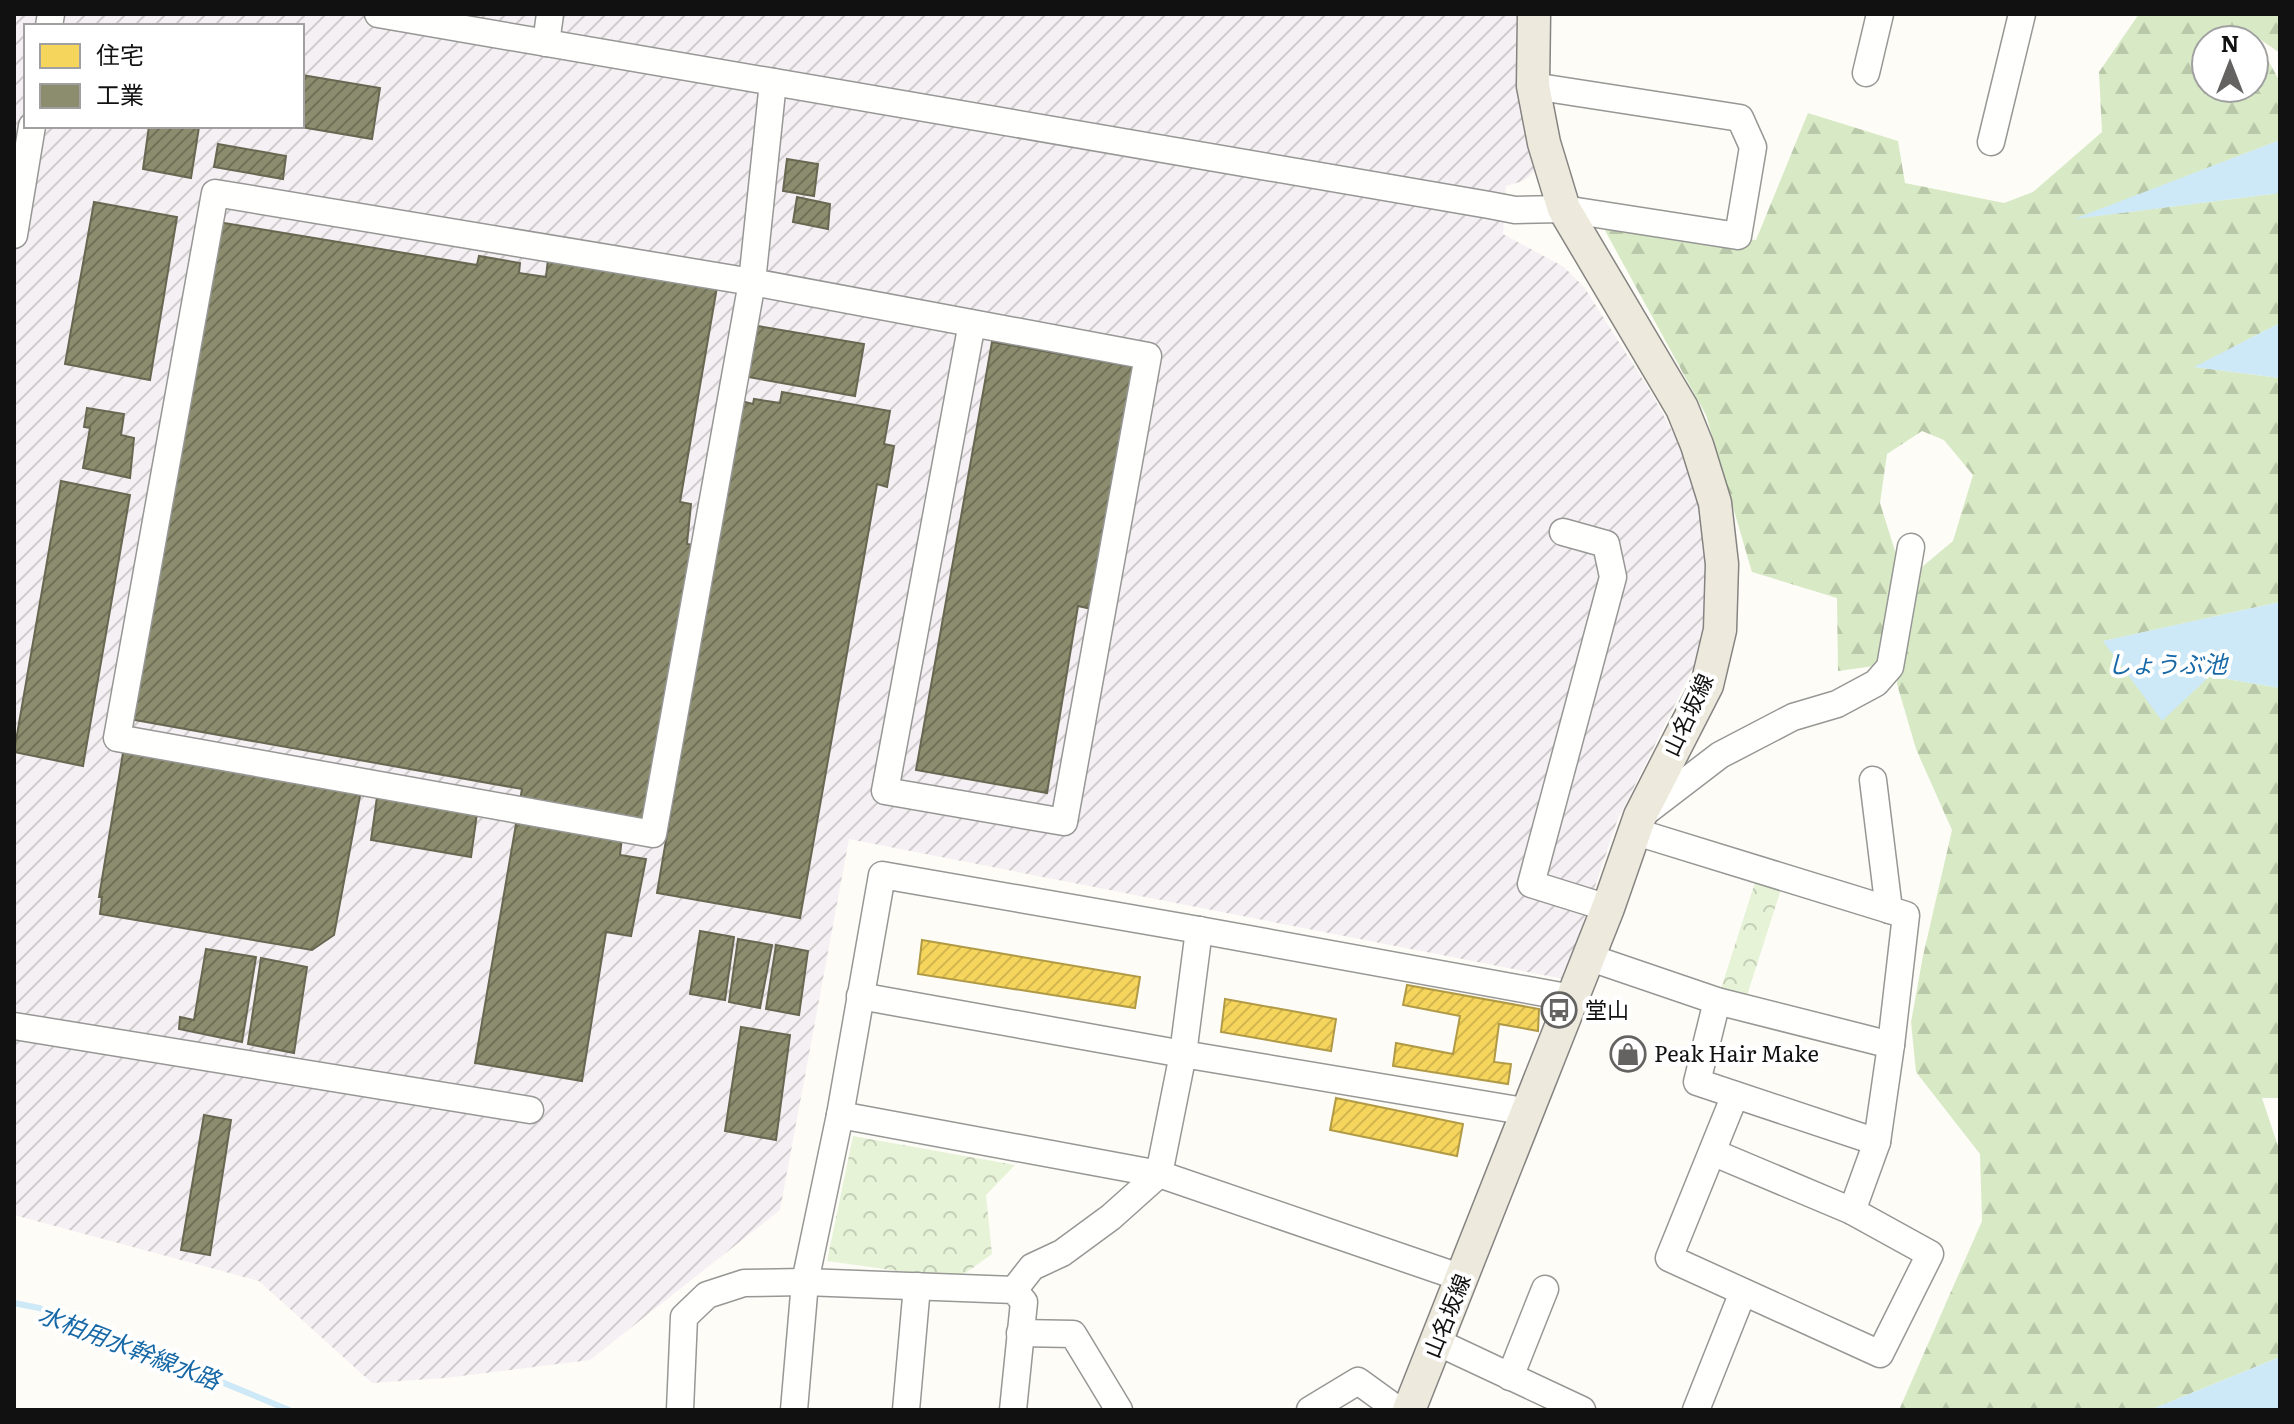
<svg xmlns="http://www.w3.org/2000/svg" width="2294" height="1424" font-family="Literata,'Noto Sans JP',serif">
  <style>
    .industrial { fill: url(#industrial-furrows); fill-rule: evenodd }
    .forest { fill: url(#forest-firs); fill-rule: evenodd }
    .park { fill: url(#park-crowns) }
    .water { fill: #cde8f7 }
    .homes { fill: url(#homes-hatch); stroke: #b19a46; stroke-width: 2 }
    .industry { fill: url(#industry-hatch); stroke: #676752; stroke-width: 2 }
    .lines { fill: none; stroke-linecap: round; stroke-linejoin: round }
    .stream { stroke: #cde8f7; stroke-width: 6 }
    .minor-casing { stroke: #979795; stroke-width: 29 }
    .major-casing { stroke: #858482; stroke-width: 35 }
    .minor { stroke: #fffffe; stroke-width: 26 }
    .major { stroke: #ede9dc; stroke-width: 32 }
    .labels { text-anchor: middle; stroke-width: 8; stroke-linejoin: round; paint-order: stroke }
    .street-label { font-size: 22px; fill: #111; stroke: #fff }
    .poi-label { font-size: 22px; fill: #111; stroke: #fff; text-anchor: start }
    .water-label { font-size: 24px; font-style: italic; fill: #1768a6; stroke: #fff }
  </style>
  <defs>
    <pattern id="industrial-furrows" width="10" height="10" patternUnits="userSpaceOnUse" patternTransform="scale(2)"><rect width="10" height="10" fill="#f5f0f3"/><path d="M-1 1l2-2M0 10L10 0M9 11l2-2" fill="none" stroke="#d1cdcf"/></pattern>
    <pattern id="forest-firs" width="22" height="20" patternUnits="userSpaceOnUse" patternTransform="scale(2)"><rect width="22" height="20" fill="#d8eac5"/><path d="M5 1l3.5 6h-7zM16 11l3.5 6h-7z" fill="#b8c8a8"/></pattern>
    <pattern id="park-crowns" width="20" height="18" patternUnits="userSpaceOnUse" patternTransform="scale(2)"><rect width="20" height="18" fill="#e7f3d7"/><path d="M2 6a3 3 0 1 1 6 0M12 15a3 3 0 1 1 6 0" fill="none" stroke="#c5cfb8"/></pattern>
    <pattern id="homes-hatch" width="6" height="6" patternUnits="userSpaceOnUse" patternTransform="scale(2)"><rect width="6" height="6" fill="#f6d55c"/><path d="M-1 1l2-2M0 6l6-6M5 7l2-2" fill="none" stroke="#d2b64f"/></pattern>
    <pattern id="industry-hatch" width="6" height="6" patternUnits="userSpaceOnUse" patternTransform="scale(2)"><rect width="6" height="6" fill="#8c8c6e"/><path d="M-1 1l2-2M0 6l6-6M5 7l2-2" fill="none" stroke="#717159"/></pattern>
  </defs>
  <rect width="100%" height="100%" fill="#fdfcf7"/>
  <!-- industrial -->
  <path class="industrial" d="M14 14H1522L1539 167 1523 181 1506 186 1503 234 1564 267 1584 287 1652 394 1679 444 1696 492 1705 547 1706 595 1703 630 1694 666 1617 821 1564 979 849 839 780 1210 590 1360 445 1378 372 1383 259 1281 14 1215ZM26 26H302V126H26Z"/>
  <!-- forest -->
  <path class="forest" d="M2139 14H2280V53L2255 36 2280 82V140L2079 218 2280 193V323L2195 367 2280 378V602L2104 641 2210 676 2280 688V1098H2262L2280 1152V1357L2150 1410H1899L1982 1221 1980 1154 1916 1072 1911 1022 1923 956 1952 830 1916 749 1897 684 1910 577 1953 541 1973 475 1944 440 1922 431 1887 454 1880 503 1900 567 1882 665 1838 671 1837 598 1752 572 1706 415 1602 225 1756 240 1808 113 1898 141 1905 183 2004 203 2033 192 2102 132 2099 72ZM2206 40H2254V88H2206Z"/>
  <!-- park -->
  <g class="park">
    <polygon points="1759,870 1785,877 1743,1008 1717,1001"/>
    <polygon points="853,1136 1015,1165 986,1195 992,1254 957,1279 827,1261"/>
  </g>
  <!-- water -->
  <g class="water">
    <polygon points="2280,140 2280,193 2074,219"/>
    <polygon points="2280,323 2280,378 2194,367"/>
    <polygon points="2280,602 2280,688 2210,676 2162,721 2103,641"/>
    <polygon points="2280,1357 2280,1410 2150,1410"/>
  </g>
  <!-- homes -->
  <g class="homes">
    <polygon points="922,940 1140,977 1135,1008 918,974"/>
    <polygon points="1407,985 1539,1009 1538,1031 1499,1024 1494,1062 1511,1064 1508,1084 1393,1066 1396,1043 1453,1054 1460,1016 1403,1005"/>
    <polygon points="1225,999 1336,1019 1331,1051 1221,1032"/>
    <polygon points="1336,1098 1463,1124 1457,1156 1330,1130"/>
  </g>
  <!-- industry -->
  <g class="industry">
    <polygon points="302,75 380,88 372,139 295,126 302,126"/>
    <polygon points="149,126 199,127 191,178 143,169"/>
    <polygon points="218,144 286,156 283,179 214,167"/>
    <polygon points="787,159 818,164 814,196 783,191"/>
    <polygon points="797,197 830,204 828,229 793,222"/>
    <polygon points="94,202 177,217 150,380 65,364"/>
    <polygon points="212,221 477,265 479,256 520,263 519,273 546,277 548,259 717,287 680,502 691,504 687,544 703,546 654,835 623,828 620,855 646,859 631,936 606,932 582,1081 475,1063 522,789 129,719"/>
    <polygon points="758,326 864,344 855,396 748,377"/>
    <polygon points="992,342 1139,368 1096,610 1078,606 1047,793 916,770"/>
    <polygon points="782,392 890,411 884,444 894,446 887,487 877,484 800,918 657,893 741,401 753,404 754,399 780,403"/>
    <polygon points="87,408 124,414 121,435 134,438 130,478 83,468 90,428 84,427"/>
    <polygon points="61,481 130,495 83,766 14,752"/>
    <polygon points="125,741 362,785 334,935 312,950 100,914 102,897 99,897"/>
    <polygon points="377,797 477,813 471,857 371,840"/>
    <polygon points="700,931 734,937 725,1000 690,994"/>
    <polygon points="738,939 772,945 760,1008 729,1002"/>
    <polygon points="776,945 808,951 799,1015 766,1009"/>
    <polygon points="206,949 256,957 242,1042 179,1029 180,1017 194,1020"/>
    <polygon points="261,958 307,967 294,1053 248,1044"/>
    <polygon points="741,1027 790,1035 776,1140 725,1131"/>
    <polygon points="204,1115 231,1120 210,1255 181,1250"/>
  </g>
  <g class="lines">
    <!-- stream -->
    <polyline class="stream" points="14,1303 39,1308 132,1345 289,1410"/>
    <defs>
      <g id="minor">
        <polyline points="378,14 1489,205 1515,210 1564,209 1738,236 1753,147 1740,118 1533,86"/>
        <polyline points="49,26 51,14"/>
        <polyline points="546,43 550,14"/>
        <polyline points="1866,73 1880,14"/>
        <polyline points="773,82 752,282 653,834 117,738 215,193 752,282 1148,356 1064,822 885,791 972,323"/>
        <polyline points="1991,142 2022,14"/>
        <polyline points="14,235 32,126"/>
        <polyline points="1563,532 1606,544 1613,577 1531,884 1608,908"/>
        <polyline points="1873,780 1889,910"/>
        <polyline points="1643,814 1720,755 1793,717 1837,704 1876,683 1890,667 1911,547"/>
        <polyline points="1633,831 1906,915 1891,1045 1877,1142 1852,1211"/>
        <polyline points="1588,957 1717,1001 1891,1045"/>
        <polyline points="860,996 1183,1054 1529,1112"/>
        <polyline points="1717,1001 1697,1082 1877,1142"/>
        <polyline points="14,1026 530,1110"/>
        <polyline points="840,1115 1159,1174 1462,1278"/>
        <polyline points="1712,1152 1852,1211 1930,1254 1880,1354 1669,1258 1735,1095"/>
        <polyline points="1014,1290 1032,1267 1062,1253 1111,1217 1159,1174 1183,1054 1199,930"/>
        <polyline points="1020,1333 1073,1334 1119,1410"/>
        <polyline points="1437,1342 1582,1410"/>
        <polyline points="1510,1377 1545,1289"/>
        <polyline points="680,1410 684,1317 707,1295 744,1283 805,1282 1014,1290 1024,1302 1013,1410"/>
        <polyline points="794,1410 805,1282 840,1115 882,875 1199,930 1572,998"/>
        <polyline points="906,1410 917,1286"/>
        <polyline points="1310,1410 1358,1381 1398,1410"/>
        <polyline points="1696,1410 1743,1292"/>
      </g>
      <polyline id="major" points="1409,1410 1608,908 1640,816 1707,685 1720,630 1722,564 1715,503 1697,445 1682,408 1564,209 1544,143 1533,86 1534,14"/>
    </defs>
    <!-- minor casing -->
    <use href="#minor" class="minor-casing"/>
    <!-- major casing -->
    <use href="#major" class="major-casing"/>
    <!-- minor -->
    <use href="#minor" class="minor"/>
    <!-- major -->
    <use href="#major" class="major"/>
  </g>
  <!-- icons -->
  <defs>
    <symbol id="bus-ring" viewBox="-11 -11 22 22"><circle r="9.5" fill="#fff" stroke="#646362" stroke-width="1.5"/><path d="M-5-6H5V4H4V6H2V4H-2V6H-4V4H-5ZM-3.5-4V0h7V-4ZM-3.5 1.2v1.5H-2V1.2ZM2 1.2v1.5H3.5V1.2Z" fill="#646362"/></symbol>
    <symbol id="shop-ring" viewBox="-11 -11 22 22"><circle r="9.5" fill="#fff" stroke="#646362" stroke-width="1.5"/><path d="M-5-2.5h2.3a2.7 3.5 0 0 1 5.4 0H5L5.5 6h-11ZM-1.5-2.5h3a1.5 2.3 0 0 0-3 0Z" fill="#646362"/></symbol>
  </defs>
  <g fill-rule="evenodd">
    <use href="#bus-ring" x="1539" y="990" width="40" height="40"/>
    <use href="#shop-ring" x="1608" y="1034" width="40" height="40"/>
  </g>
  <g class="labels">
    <!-- street labels -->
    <g class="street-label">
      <text transform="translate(1688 715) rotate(-65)" y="8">山名坂線</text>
      <text transform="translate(1447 1316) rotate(-68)" y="8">山名坂線</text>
    </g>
    <!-- poi labels -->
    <g class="poi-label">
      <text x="1585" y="1018">堂山</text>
      <text x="1654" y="1062">Peak Hair Make</text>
    </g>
    <!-- water labels -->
    <g class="water-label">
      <text x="2167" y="673">しょうぶ池</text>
      <text transform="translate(129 1348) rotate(21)" y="8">水柏用水幹線水路</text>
    </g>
  </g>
  <!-- border -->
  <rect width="2294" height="1424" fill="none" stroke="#111111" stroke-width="32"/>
  <!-- legend -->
  <rect x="24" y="24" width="280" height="104" fill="#ffffff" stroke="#a0a0a0" stroke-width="2"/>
  <rect x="40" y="44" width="40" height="24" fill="#f6d55c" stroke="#a0a0a0" stroke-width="2"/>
  <text x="96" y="64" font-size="24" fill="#111111">住宅</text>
  <rect x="40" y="84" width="40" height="24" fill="#8c8c6e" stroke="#a0a0a0" stroke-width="2"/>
  <text x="96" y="104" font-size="24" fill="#111111">工業</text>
  <!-- north arrow -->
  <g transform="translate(2230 64)"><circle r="38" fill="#ffffff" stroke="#a0a0a0" stroke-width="2"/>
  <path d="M0-6L14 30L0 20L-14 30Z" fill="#646362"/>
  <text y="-12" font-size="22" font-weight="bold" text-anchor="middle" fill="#111111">N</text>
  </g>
</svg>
